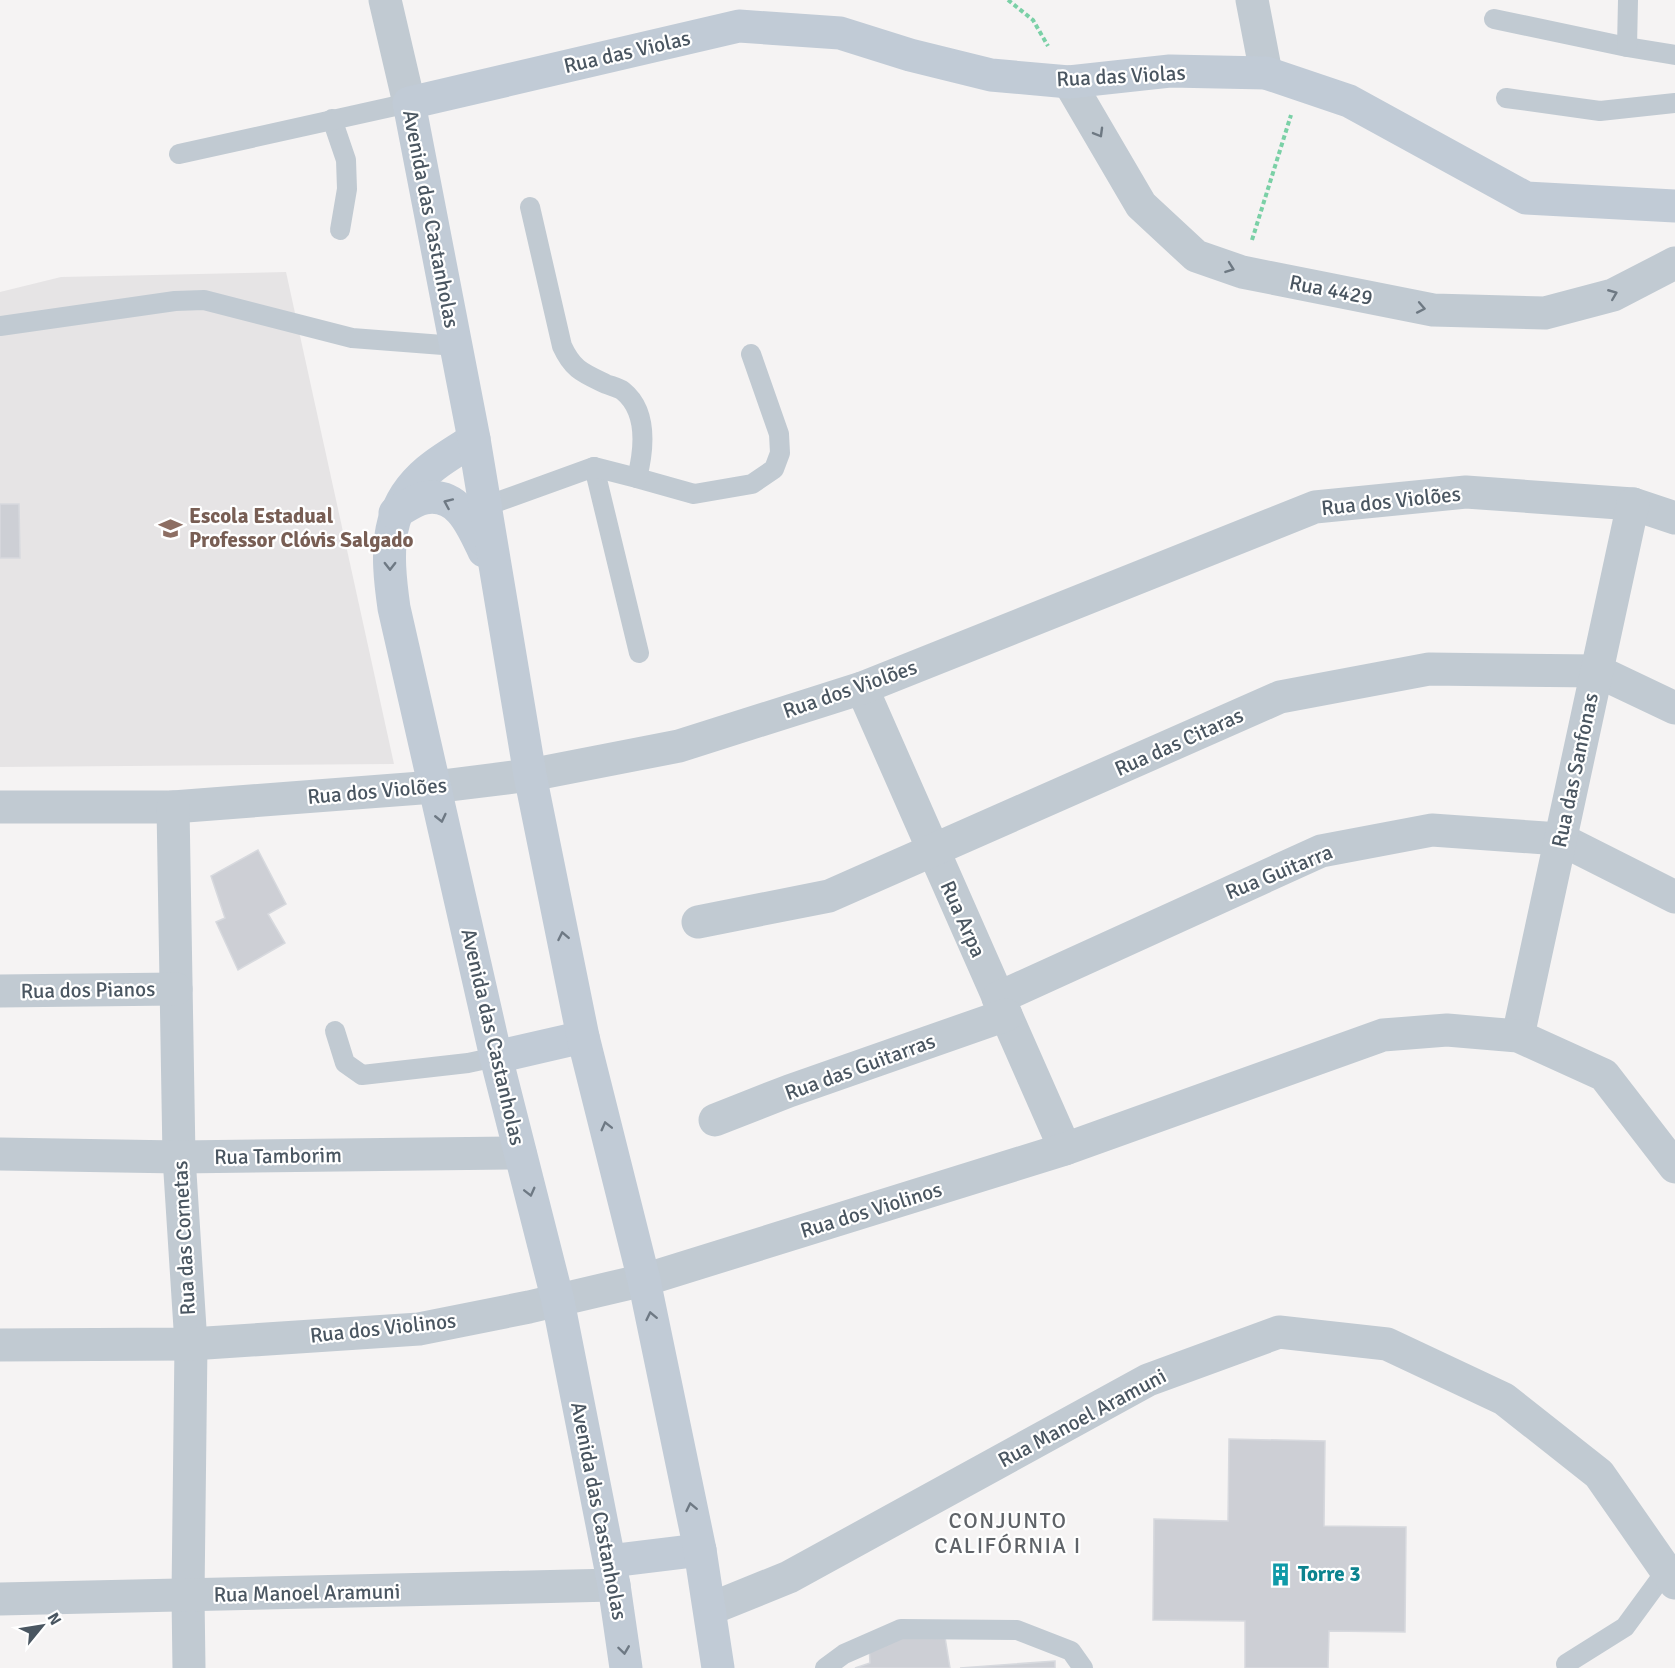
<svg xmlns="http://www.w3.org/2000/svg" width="1675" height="1668" font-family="Signika,sans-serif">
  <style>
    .education { fill: #e6e4e5 }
    .building { fill: #cdcfd5; stroke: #d7d9de; stroke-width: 1.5 }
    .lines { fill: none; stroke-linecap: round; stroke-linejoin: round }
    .path { stroke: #7ad0a6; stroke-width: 4; stroke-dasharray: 4.5 3; stroke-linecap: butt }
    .lane { stroke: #c1cad2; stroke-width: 20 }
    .street { stroke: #c1cad2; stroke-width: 33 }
    .secondary { stroke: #c1cbd6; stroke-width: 33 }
    .oneway { stroke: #6e7983 }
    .oneway2 { stroke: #6e7984 }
    .labels { text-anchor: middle; stroke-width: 4.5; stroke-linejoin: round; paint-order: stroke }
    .street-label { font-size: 21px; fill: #4a5661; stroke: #fff }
    .education-label { font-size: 21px; font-weight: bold; fill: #785e54; stroke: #fff; text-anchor: start }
    .culture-label { font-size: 21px; font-weight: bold; fill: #0d838f; stroke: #fff; text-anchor: start }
    .neighbourhood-label { font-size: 22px; letter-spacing: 1.5px; fill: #5f6368; stroke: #fff }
  </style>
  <rect width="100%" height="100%" fill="#f5f3f3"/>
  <!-- education -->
  <polygon class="education" points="286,272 394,764 0,767 0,292 61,277"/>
  <!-- building -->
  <g class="building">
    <polygon points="0,504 19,504 20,558 0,558"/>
    <polygon points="258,850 286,904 268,914 285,943 238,970 216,922 225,918 211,876"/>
    <polygon points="1229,1439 1325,1441 1324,1526 1406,1527 1405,1632 1329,1631 1328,1668 1245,1668 1245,1621 1153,1620 1154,1519 1228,1521"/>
    <polygon points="944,1631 950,1668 855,1668 870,1663 869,1644"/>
    <polygon points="1055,1661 1055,1668 960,1668"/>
  </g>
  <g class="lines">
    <!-- path -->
    <g class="path">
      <polyline points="1008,0 1033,20 1048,46"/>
      <polyline points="1252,240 1291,115"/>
    </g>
    <!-- lane -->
    <g class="lane">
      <polyline points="1494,19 1627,47 1675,55"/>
      <polyline points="1627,47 1628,0"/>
      <polyline points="1506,98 1600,111 1675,103"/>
      <polyline points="332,119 346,160 347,189 340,230"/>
      <polyline points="179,154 409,103"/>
      <polyline points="0,326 175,301 204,300 352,338 456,346"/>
      <polyline points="594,467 639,653"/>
      <polyline points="637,478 694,494 752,484 774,469 780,453 779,434 751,354"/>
      <path d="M486 506 594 467 637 478C644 450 649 412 623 391 619 388 611 386 606 384 583 373 573 370 562 346L530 207"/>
      <polyline points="335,1031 345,1063 362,1075 468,1063 496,1057"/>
      <polyline points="1566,1664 1625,1627 1666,1571"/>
      <polyline points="825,1668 844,1654 901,1629 1017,1630 1071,1651 1083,1668"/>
    </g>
    <!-- street -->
    <g class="street">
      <polyline points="385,0 409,103"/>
      <polyline points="1252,0 1266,73"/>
      <polyline points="1069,82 1141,205 1196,256 1242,272 1433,310 1545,313 1613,295 1675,263"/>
      <polyline points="862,688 1065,1149"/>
      <polyline points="0,807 173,807 434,787 530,775 679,746 862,688 1315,507 1466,492 1633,504 1675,518"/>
      <polyline points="173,807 179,1157 191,1344 188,1596 189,1668"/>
      <polyline points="698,922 829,896 1280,697 1429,669 1597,671 1675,708"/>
      <polyline points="0,991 176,989"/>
      <polyline points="998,998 1321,851 1432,830 1560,839 1675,897"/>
      <polyline points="1518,1036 1633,504"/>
      <polyline points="715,1120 789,1091 1006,1015"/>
      <polyline points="0,1154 179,1157 520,1153"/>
      <polyline points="0,1345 191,1344 419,1329 529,1307 644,1280 1065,1149 1383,1035 1447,1030 1518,1036 1604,1075 1675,1167"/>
      <polyline points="0,1599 614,1585"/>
      <polyline points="710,1609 789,1577 1148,1380 1279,1332 1387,1344 1504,1399 1599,1474 1675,1583"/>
    </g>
    <!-- secondary -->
    <g class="secondary">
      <path d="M474 439C461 448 447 456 435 465 383 503 386 551 394 608L496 1057 558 1301 614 1585 626 1668"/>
      <path d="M395 513C404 508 414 500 425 498 459 492 472 526 484 551"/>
      <polyline points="496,1057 583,1037"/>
      <polyline points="610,1561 700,1550"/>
      <polyline points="718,1668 700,1550 644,1280 583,1037 530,775 474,439 409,103 739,26 840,33 910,55 991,75 1069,82 1170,71 1266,73 1349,101 1526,198 1675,206"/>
    </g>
  </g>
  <!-- one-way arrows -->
  <defs><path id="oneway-chevron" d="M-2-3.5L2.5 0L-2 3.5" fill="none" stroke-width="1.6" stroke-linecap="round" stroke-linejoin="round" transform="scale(1.5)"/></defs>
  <g class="oneway">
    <use href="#oneway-chevron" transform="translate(1099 133) rotate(60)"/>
    <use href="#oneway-chevron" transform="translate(1230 268) rotate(20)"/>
    <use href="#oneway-chevron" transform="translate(1613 294) rotate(-22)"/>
    <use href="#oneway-chevron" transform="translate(1421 308) rotate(11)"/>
  </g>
  <g class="oneway2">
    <use href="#oneway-chevron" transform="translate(448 503) rotate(-156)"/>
    <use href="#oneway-chevron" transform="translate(390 566) rotate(90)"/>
    <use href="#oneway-chevron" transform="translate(441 818) rotate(77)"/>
    <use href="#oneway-chevron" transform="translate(563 936) rotate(-101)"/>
    <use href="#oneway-chevron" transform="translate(606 1126) rotate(-104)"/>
    <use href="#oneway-chevron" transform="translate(530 1192) rotate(76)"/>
    <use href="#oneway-chevron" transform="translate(651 1316) rotate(-102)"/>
    <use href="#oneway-chevron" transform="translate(691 1507) rotate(-102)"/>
    <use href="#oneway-chevron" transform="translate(624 1650) rotate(82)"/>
  </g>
  <!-- icons -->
  <defs>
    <symbol id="school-bare" viewBox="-9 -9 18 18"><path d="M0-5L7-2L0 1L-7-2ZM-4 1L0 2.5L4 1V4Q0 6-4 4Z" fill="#8d6e63" stroke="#fff" stroke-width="2.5" paint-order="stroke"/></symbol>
    <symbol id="building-bare" viewBox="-9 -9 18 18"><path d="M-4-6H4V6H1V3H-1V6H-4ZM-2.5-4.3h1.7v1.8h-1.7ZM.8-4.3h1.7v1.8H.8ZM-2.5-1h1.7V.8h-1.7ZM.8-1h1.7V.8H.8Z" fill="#0f9aa8" stroke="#fff" stroke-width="2.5" paint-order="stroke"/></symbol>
  </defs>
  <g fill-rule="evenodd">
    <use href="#school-bare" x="154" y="512" width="33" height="33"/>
    <use href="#building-bare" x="1264" y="1558" width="33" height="33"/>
  </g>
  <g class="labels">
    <!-- street labels -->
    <g class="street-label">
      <text transform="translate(627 52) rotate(-13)" y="7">Rua das Violas</text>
      <text transform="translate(1121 76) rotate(-3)" y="7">Rua das Violas</text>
      <text transform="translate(431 219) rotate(79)" y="7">Avenida das Castanholas</text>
      <text transform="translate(1331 290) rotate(11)" y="7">Rua 4429</text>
      <text transform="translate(1391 501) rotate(-6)" y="7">Rua dos Violões</text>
      <text transform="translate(850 689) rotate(-19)" y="7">Rua dos Violões</text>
      <text transform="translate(1179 742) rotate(-24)" y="7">Rua das Citaras</text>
      <text transform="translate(1575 770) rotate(-78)" y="7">Rua das Sanfonas</text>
      <text transform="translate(377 791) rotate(-5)" y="7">Rua dos Violões</text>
      <text transform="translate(1279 872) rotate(-22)" y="7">Rua Guitarra</text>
      <text transform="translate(963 919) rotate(66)" y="7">Rua Arpa</text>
      <text transform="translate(88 990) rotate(-1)" y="7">Rua dos Pianos</text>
      <text transform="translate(493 1037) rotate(77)" y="7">Avenida das Castanholas</text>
      <text transform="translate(860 1067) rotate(-20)" y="7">Rua das Guitarras</text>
      <text transform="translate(278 1156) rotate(-1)" y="7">Rua Tamborim</text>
      <text transform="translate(871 1210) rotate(-17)" y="7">Rua dos Violinos</text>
      <text transform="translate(184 1238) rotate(-93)" y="7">Rua das Cornetas</text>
      <text transform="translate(383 1328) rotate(-6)" y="7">Rua dos Violinos</text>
      <text transform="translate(1082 1418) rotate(-28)" y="7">Rua Manoel Aramuni</text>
      <text transform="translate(599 1511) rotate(79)" y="7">Avenida das Castanholas</text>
      <text transform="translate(307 1593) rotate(-1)" y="7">Rua Manoel Aramuni</text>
    </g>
    <!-- education labels -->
    <g class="education-label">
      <text x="189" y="523">Escola Estadual<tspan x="189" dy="24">Professor Clóvis Salgado</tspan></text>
    </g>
    <!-- culture labels -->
    <g class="culture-label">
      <text x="1298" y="1581">Torre 3</text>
    </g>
    <!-- neighbourhood labels -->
    <g class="neighbourhood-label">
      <text x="1008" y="1528">CONJUNTO<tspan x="1008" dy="25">CALIFÓRNIA I</tspan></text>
    </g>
  </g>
  <!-- north arrow -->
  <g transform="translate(42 1626) rotate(60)" stroke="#ffffff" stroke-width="4.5" paint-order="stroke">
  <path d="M0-4.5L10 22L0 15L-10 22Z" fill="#4a5661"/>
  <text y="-9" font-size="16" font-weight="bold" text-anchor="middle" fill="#4a5661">N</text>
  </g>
</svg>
